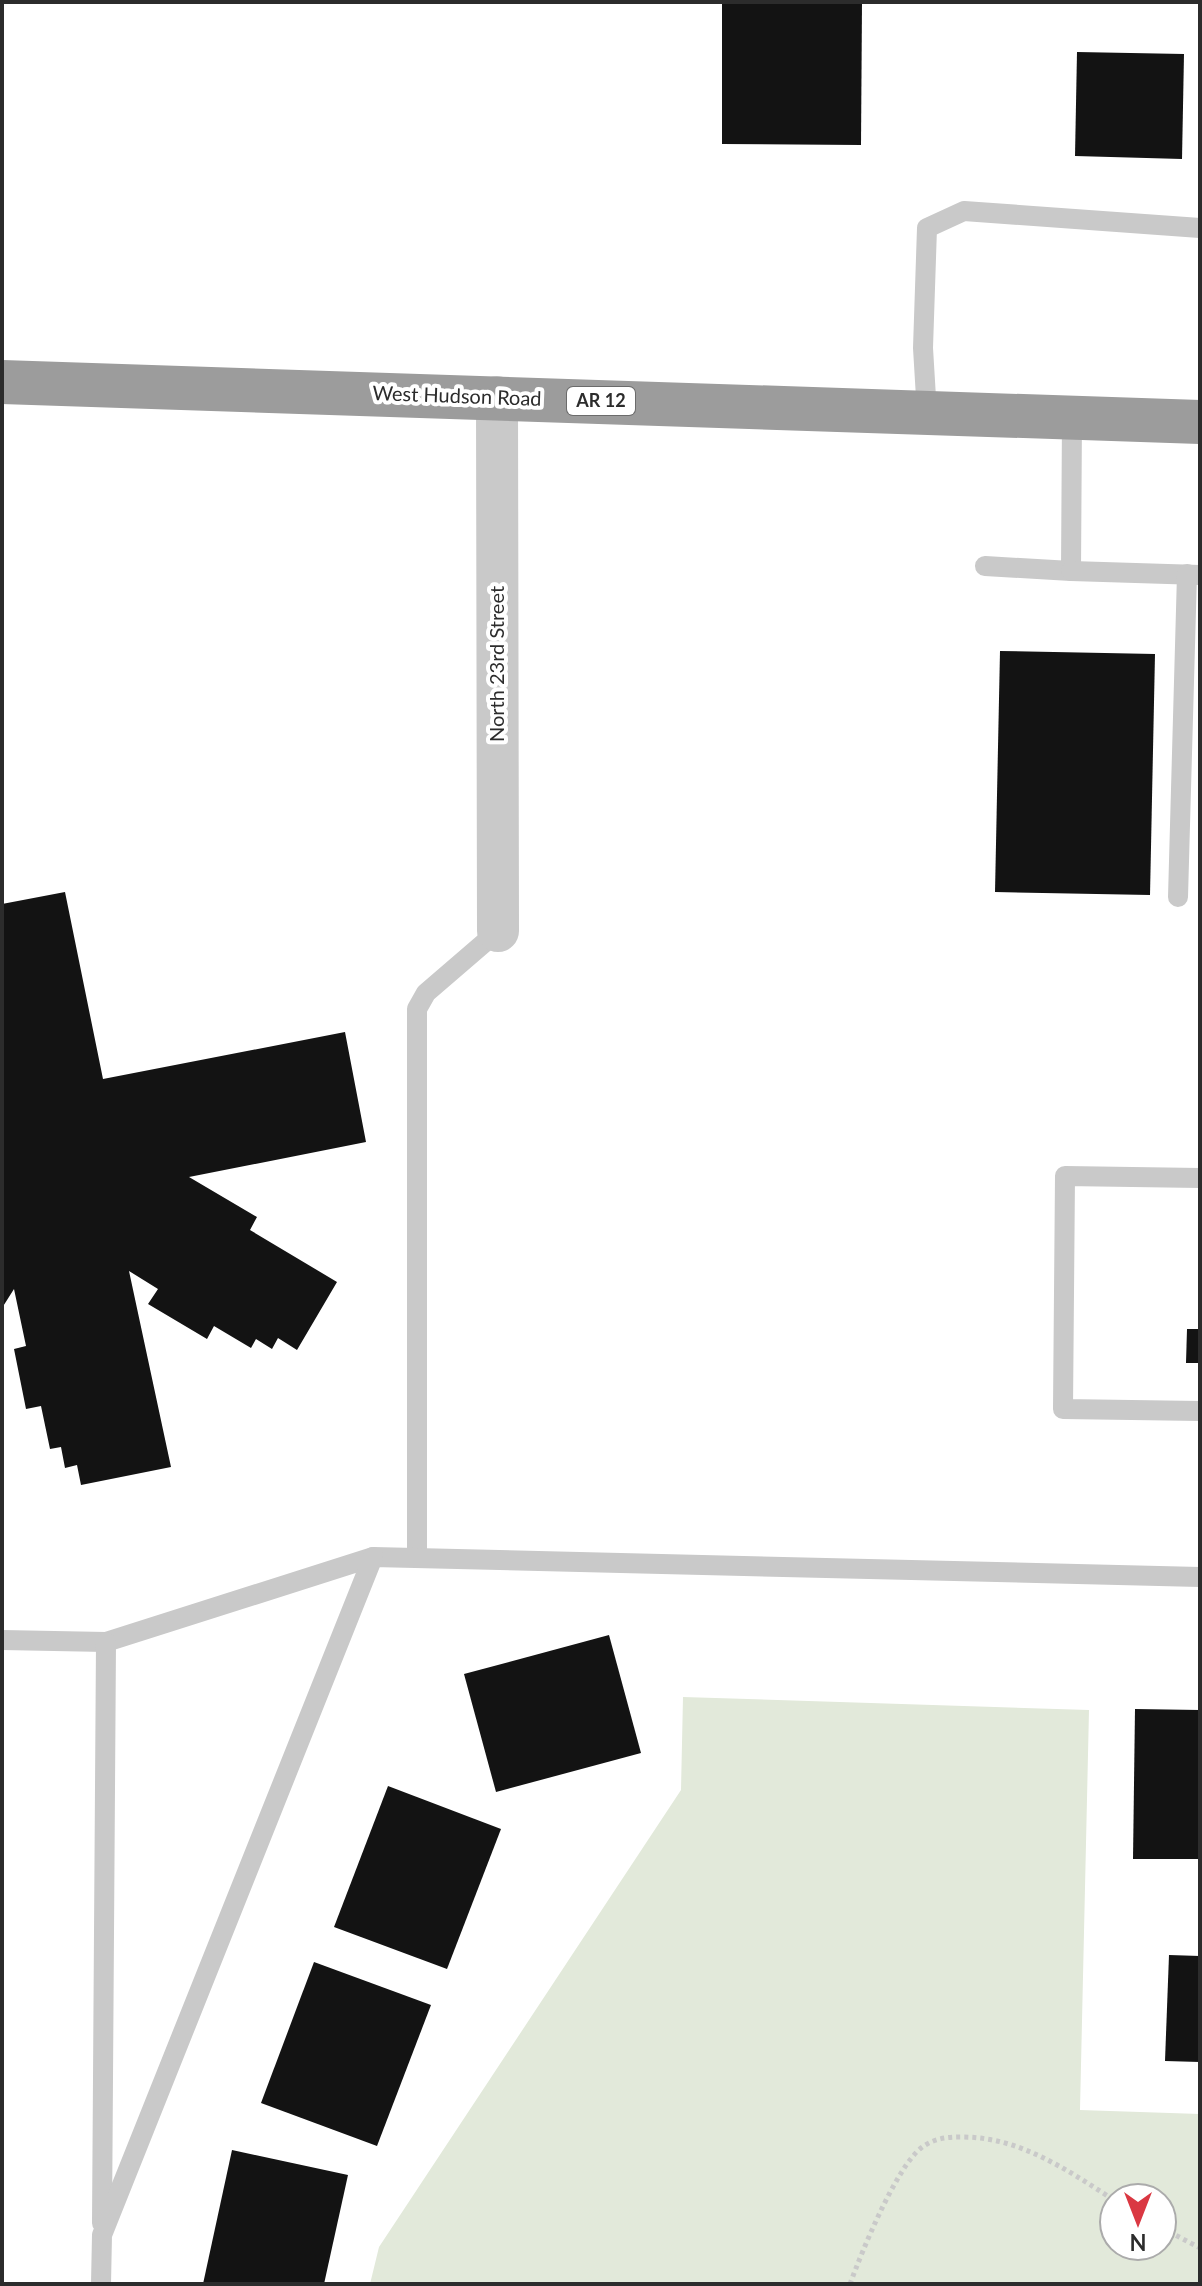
<svg xmlns="http://www.w3.org/2000/svg" width="1202" height="2286" font-family="Lato,sans-serif">
  <style>
    .green { fill: #e2e9da; fill-rule: evenodd }
    .building { fill: #131313 }
    .lines { fill: none; stroke-linecap: round; stroke-linejoin: round }
    .path { stroke: #c9c9c9; stroke-width: 5; stroke-dasharray: 4 4; stroke-linecap: butt }
    .service { stroke: #c9c9c9; stroke-width: 20 }
    .minor { stroke: #c9c9c9; stroke-width: 42 }
    .trunk { stroke: #9c9c9c; stroke-width: 44 }
    .labels { text-anchor: middle; stroke-width: 8; stroke-linejoin: round; paint-order: stroke }
    .shield { fill: #fff; stroke: #6b6b6b; stroke-width: 2 }
    .shield-label { font-size: 18px; font-weight: bold; fill: #2c2c2c }
    .street-label { font-size: 20px; fill: #2c2c2c; stroke: #fff }
  </style>
  <rect width="100%" height="100%" fill="#fff"/>
  <!-- green -->
  <path class="green" d="M683 1697 1089 1710 1080 2110 1200 2114V2284H370L379 2247 681 1790ZM1114 2198H1162V2246H1114Z"/>
  <!-- building -->
  <g class="building">
    <polygon points="722,2 862,2 861,145 722,144"/>
    <polygon points="1077,52 1184,54 1182,159 1075,156"/>
    <polygon points="1000,651 1155,654 1150,895 995,892"/>
    <polygon points="65,892 103,1079 345,1032 366,1142 189,1177 257,1217 250,1230 337,1282 297,1350 278,1338 272,1349 256,1339 251,1348 214,1326 207,1339 148,1304 158,1289 129,1271 171,1467 81,1485 77,1465 65,1468 61,1447 50,1449 41,1406 26,1409 14,1349 26,1346 14,1289 2,1308 2,904"/>
    <polygon points="1187,1329 1200,1329 1200,1363 1186,1363"/>
    <polygon points="609,1635 641,1753 496,1792 464,1674"/>
    <polygon points="1135,1709 1200,1710 1200,1859 1133,1859"/>
    <polygon points="388,1786 501,1829 447,1969 334,1927"/>
    <polygon points="1169,1955 1200,1956 1200,2062 1165,2061"/>
    <polygon points="314,1962 431,2005 377,2146 261,2103"/>
    <polygon points="232,2150 348,2175 324,2284 203,2284"/>
  </g>
  <g class="lines">
    <!-- path -->
    <g class="path">
      <polyline points="1162,2228 1200,2248"/>
      <path d="M850 2284C862 2251 896 2168 921 2148 934 2138 947 2137 962 2137 1020 2137 1067 2170 1114 2200"/>
    </g>
    <!-- service -->
    <g class="service">
      <polyline points="927,414 923,348 927,228 964,211 1200,228"/>
      <polyline points="985,566 1071,571 1072,418"/>
      <polyline points="1071,571 1200,575"/>
      <polyline points="1178,897 1187,574"/>
      <polyline points="1200,1178 1065,1176 1063,1409 1200,1411"/>
      <polyline points="417,1558 417,1009 426,993 498,931"/>
      <polyline points="2,1640 106,1642 373,1557 1200,1577"/>
      <polyline points="102,2223 106,1642"/>
      <polyline points="101,2284 102,2235 373,1557"/>
    </g>
    <!-- minor -->
    <polyline class="minor" points="497,397 498,931"/>
    <!-- trunk -->
    <polyline class="trunk" points="2,382 1200,422"/>
  </g>
  <g class="labels">
    <!-- shield labels -->
    <rect class="shield" x="567" y="387" width="68" height="28" rx="6"/>
    <g class="shield-label">
      <text x="601" y="407">AR 12</text>
    </g>
    <!-- street labels -->
    <g class="street-label">
      <text transform="translate(457 396) rotate(2)" y="7">West Hudson Road</text>
      <text transform="translate(497 664) rotate(-90)" y="7">North 23rd Street</text>
    </g>
  </g>
  <!-- border -->
  <rect width="1202" height="2286" fill="none" stroke="#2c2c2c" stroke-width="8"/>
  <!-- north arrow -->
  <g transform="translate(1138 2222) rotate(180)"><circle r="38" fill="#ffffff" stroke="#ababab" stroke-width="2"/>
  <path d="M0-6L14 30L0 20L-14 30Z" fill="#da3842"/>
  <text y="-12" font-size="22" font-weight="bold" text-anchor="middle" fill="#2c2c2c">N</text>
  </g>
</svg>
